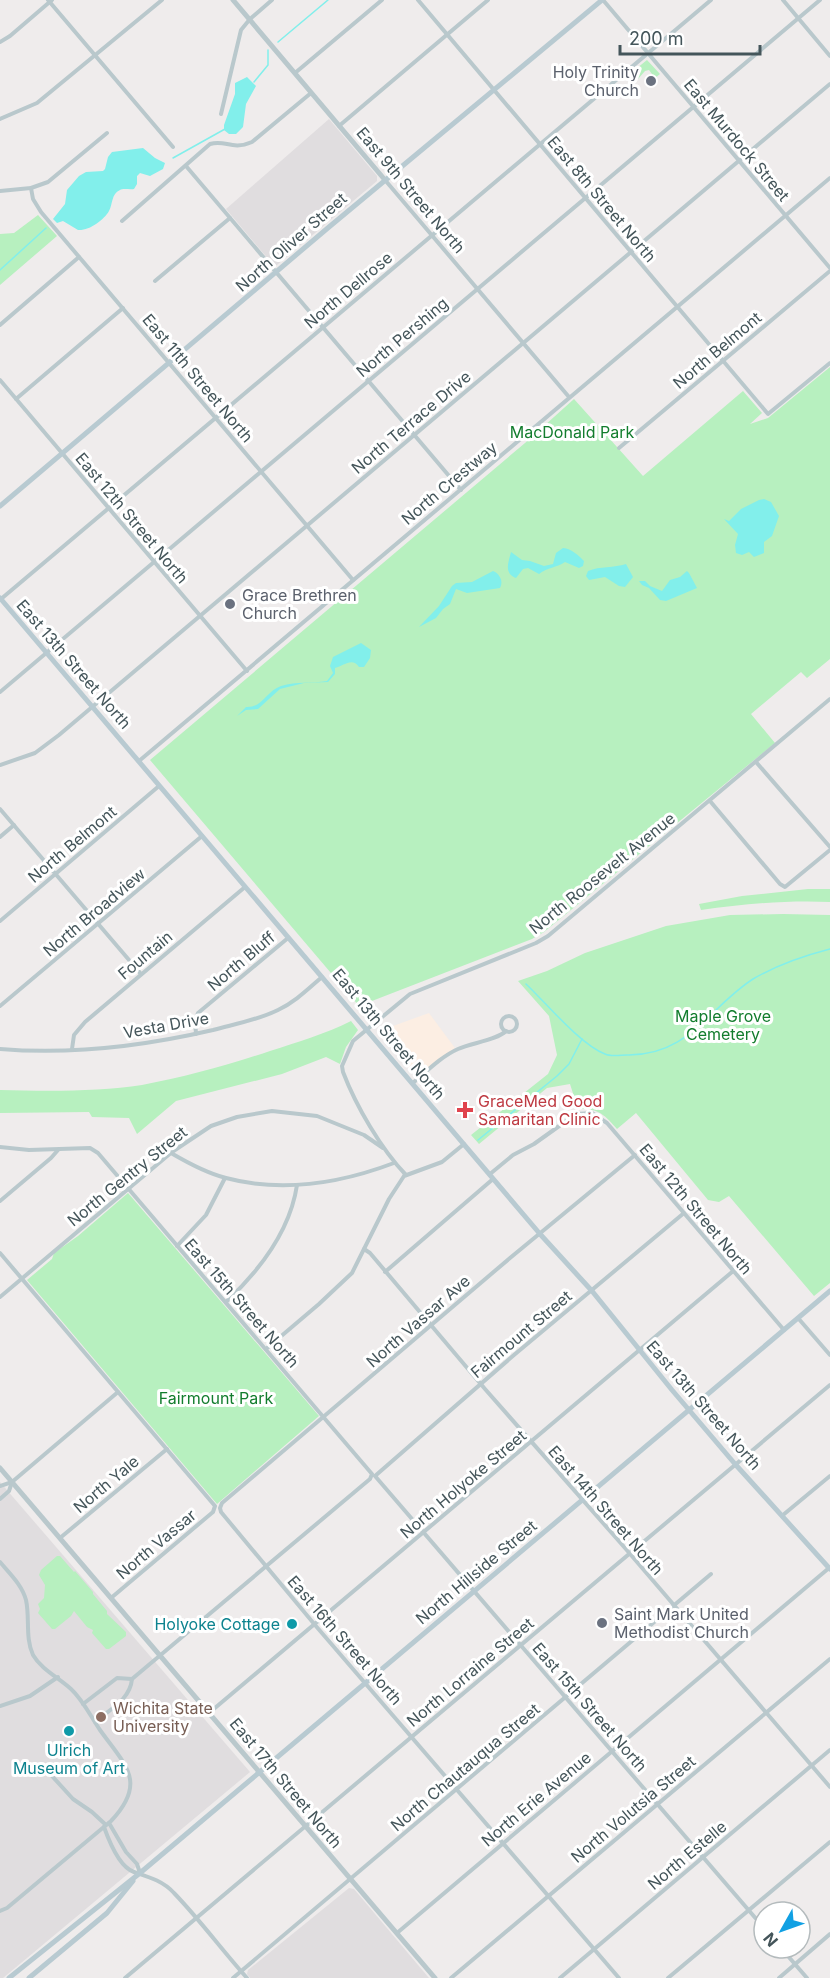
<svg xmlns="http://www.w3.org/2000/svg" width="830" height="1978" font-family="Inter,sans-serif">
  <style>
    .commercial { fill: #fceee3 }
    .education { fill: #e0dddf }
    .green { fill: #b7f0bf }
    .water { fill: #82efeb }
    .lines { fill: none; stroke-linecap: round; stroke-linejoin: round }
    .stream { stroke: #82efeb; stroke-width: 1.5 }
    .minor { stroke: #b9c8cc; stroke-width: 4 }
    .tertiary { stroke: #b9c8cc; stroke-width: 5 }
    .secondary { stroke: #b8cad1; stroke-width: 5 }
    .worship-dot { fill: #6b7280; stroke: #fff; stroke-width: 2 }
    .health-dot { fill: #e0444e; stroke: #fff; stroke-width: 2 }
    .culture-dot { fill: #0f9aa8; stroke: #fff; stroke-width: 2 }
    .education-dot { fill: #8d6e63; stroke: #fff; stroke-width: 2 }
    .labels { text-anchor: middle; stroke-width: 6; stroke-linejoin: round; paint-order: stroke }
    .worship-label { font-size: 16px; fill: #5b616d; stroke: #fff; text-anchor: start }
    .street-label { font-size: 16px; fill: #44555a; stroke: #fff }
    .park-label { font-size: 16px; fill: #137d2e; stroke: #fff }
    .health-label { font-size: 16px; fill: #be3a42; stroke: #fff; text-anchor: start }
    .culture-label { font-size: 16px; fill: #0d838f; stroke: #fff; text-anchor: end }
    .education-label { font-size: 16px; fill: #785e54; stroke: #fff; text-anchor: start }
  </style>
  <rect width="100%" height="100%" fill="#efecec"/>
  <!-- commercial -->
  <polygon class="commercial" points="429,1013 455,1048 416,1076 380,1036 393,1026"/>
  <!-- education -->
  <g class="education">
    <polygon points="329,119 377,176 377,181 277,265 274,266 226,209"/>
    <polygon points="0,1482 250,1772 3,1978 0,1978"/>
    <polygon points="349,1888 354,1889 429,1978 250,1978 247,1974 248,1970"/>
  </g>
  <!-- green -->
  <g class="green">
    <polygon points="647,60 660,74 655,78 649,70 645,71 638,79 636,76 629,81 626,77"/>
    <polygon points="38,215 57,236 0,285 0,234 14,233"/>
    <polygon points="830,367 830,659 807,678 801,672 751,714 775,743 544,932 532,939 359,1006 150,760 525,443 574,399 643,476 743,391 762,413 750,424 768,418"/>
    <path d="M808 889H830V902C787 900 744 904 701 910L699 904 742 896Z"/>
    <path d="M783 914 830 915V1283L814 1296 729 1196 719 1202 708 1200 636 1113 617 1129C604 1114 598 1108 578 1109L570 1084 547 1088 479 1144 471 1135 548 1074 557 1055 549 1016 518 981 547 971 585 953 666 926 730 915Z"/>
    <path d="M351 1021 358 1030 346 1047 340 1064 326 1057 282 1074 176 1101 137 1134 129 1118 92 1117 89 1112 0 1113V1090C43 1091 99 1092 142 1085 185 1077 228 1065 270 1051 298 1042 325 1034 351 1021Z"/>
    <polygon points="128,1193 319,1416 217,1504 27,1280 52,1259 54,1253 78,1236"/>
    <polygon points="57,1556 60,1556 74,1572 75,1571 93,1592 93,1594 107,1611 107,1614 126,1632 126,1636 109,1649 106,1649 92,1633 93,1630 87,1627 74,1611 71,1616 55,1629 52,1629 38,1613 40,1609 38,1604 44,1598 45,1585 39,1575 41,1570"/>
  </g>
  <!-- water -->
  <g class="water">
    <polygon points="247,77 256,86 246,104 243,127 236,134 229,134 224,130 224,125 235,94 235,83"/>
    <path d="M143 148 155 158 165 163 163 169 150 176 140 173 137 176V184L134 189C130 190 123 188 120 190 111 194 113 204 109 211 104 220 89 231 78 230L63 221 57 223 53 219 65 204 67 190 79 176 86 172 103 171 105 169 108 157 112 152Z"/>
    <polygon points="764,499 771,502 779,516 772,536 764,542 764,553 754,557 749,552 742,555 736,553 735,545 738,534 724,519 729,521 741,509 759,500"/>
    <path d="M563 548C572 549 578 555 584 561L583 566 579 568 565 562C556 568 548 567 539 574L528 568 523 569 516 578C503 573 509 561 511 552L522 560 530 561 544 566 553 564 556 553Z"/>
    <path d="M626 564 633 577 625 587 619 586 605 577 589 580 586 576 588 571C600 566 614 568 626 564Z"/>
    <path d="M493 571C499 573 504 581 500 588L467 593 456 589 450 604 443 609 436 618 419 627 439 606 452 586 456 583 472 582Z"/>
    <polygon points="687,571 689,573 697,588 666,601 660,600 649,588 642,585 639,581 645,581 650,586 662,591 670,580 680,577"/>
    <path d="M361 643 371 650 370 658 364 667H359C352 657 344 666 335 668V674L328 682 304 683 280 689 258 709 246 710 237 716 246 707C263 708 266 691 281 686 297 681 312 684 327 681L333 673 330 666 333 657Z"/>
  </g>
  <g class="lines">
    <!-- stream -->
    <g class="stream">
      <polyline points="278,42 328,0"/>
      <polyline points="254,82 268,65 268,50"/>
      <polyline points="173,158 225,129"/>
      <polyline points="0,270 46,228"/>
      <path d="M526 984C546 1003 581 1045 605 1054 611 1057 621 1055 627 1055 689 1056 708 1008 753 979 777 965 803 956 830 949"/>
      <polyline points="478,1140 557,1076 569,1064 582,1039"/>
    </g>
    <!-- minor -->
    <g class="minor">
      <polyline points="48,0 173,147"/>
      <polyline points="418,0 768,414 830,363"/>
      <polyline points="603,0 830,268"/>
      <polyline points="783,0 830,56"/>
      <polyline points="0,42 10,36 52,0"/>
      <polyline points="295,73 382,0"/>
      <polyline points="221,114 241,30 250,19 272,0"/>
      <polyline points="0,119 37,103 162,0"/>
      <polyline points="339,126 488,0"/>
      <polyline points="186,166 461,490"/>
      <polyline points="385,180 569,397"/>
      <polyline points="31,188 33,199 41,212 353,580"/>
      <polyline points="0,191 31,188 48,182 107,133"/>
      <path d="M122 221 210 144C226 139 231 151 252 142L311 93"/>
      <polyline points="155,281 230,218"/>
      <polyline points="0,325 79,257"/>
      <polyline points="0,380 247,671"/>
      <polyline points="16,399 123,308"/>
      <polyline points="619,448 830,271"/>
      <polyline points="1,599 711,0"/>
      <polyline points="0,692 820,0"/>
      <polyline points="139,761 830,178"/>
      <polyline points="756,762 830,847"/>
      <polyline points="0,765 35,753 59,735 830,84"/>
      <polyline points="710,801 780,884 785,887 830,850"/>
      <polyline points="0,809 141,974"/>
      <polyline points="0,837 14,825"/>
      <polyline points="0,921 159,786"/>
      <polyline points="0,1006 202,836"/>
      <circle cx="509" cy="1024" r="8"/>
      <polyline points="196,1034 195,1020 198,1013 288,938"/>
      <path d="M0 1049C71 1055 144 1046 213 1030 235 1024 258 1020 278 1010 295 1002 308 989 322 977"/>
      <polyline points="72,1049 74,1035 85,1022 245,887"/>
      <path d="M413 1083C427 1071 442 1056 458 1049 471 1043 497 1040 506 1031"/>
      <polyline points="0,1147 29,1150 90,1148 98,1153 372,1474 370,1479 132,1679 117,1678 83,1704"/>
      <path d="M171 1153C188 1163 206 1173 226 1178 282 1193 341 1183 394 1163"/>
      <polyline points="490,1174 513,1155 534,1144 576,1114 592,1113 607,1123 784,1330"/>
      <path d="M406 1175C381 1149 356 1106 343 1072L342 1066 353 1041 410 994 536 943 548 936 830 699"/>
      <polyline points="0,1201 51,1158 58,1150"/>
      <polyline points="684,1213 514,1355 375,1476 764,1928"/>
      <polyline points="177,1246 206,1215 225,1178"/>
      <polyline points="364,1249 370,1253 485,1389 625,1548 830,1787"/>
      <polyline points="0,1253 215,1506 213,1512 111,1598"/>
      <polyline points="385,1272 493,1179"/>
      <polyline points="0,1297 172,1152 211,1126 237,1117 272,1111 317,1116 364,1135 383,1148"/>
      <path d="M226 1302C259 1271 290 1232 297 1185"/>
      <polyline points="798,1318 830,1355"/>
      <polyline points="266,1349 319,1304 352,1273 389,1199 404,1176 442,1162 464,1144"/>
      <polyline points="0,1486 12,1482 118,1392"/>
      <polyline points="0,1499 9,1491 12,1482"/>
      <polyline points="783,1515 830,1476"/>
      <polyline points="60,1538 167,1449"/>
      <path d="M0 1562C10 1574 22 1585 26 1600 30 1618 25 1638 33 1655 41 1669 59 1678 71 1689 83 1700 91 1717 100 1730 125 1765 148 1782 111 1821L7 1908 0 1911"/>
      <polyline points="0,1706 30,1696 58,1677"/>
      <polyline points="209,1713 732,1272"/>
      <path d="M95 1722C110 1709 130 1700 132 1679"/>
      <polyline points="52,1776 73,1799 92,1812 106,1825"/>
      <polyline points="109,1823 126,1852 137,1864 140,1873"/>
      <path d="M104 1827C109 1841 119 1867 134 1872 149 1877 163 1881 174 1893 200 1920 222 1950 247 1978"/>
      <polyline points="397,1933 829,1568"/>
      <polyline points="781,1948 807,1978"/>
      <polyline points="125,1978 830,1385"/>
      <polyline points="233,1978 711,1574"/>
      <polyline points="451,1978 830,1659"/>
      <polyline points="560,1978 830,1750"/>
      <polyline points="619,1978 315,1625 221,1512 220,1508 222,1503 510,1258 635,1155"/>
      <polyline points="668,1978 830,1842"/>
      <polyline points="779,1978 830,1934"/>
    </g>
    <!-- tertiary -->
    <g class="tertiary">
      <polyline points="233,0 385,180"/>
      <polyline points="0,1468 435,1978"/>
    </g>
    <!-- secondary -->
    <g class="secondary">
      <polyline points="0,506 329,227 602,0"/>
      <polyline points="0,598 540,1234 592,1291 672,1390 735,1464 830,1569"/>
      <polyline points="9,1978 140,1873 830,1291"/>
      <polyline points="29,1978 107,1913 133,1881"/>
    </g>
  </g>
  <!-- markers -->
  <g class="worship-dot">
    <circle cx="651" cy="81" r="6"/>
    <circle cx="230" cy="604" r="6"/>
    <circle cx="602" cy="1623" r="6"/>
  </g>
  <path class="health-dot" d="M462 1101h6v6h6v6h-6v6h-6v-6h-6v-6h6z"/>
  <g class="culture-dot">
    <circle cx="292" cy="1624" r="6"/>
    <circle cx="69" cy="1731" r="6"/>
  </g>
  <circle class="education-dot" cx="101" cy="1717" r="6"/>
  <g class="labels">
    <!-- worship labels -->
    <g class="worship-label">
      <text x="639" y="78" text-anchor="end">Holy Trinity<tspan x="639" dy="18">Church</tspan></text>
      <text x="242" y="601">Grace Brethren<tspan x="242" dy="18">Church</tspan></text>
      <text x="614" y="1620">Saint Mark United<tspan x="614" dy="18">Methodist Church</tspan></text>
    </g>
    <!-- street labels -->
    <g class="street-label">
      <text transform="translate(737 140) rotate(50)" y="6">East Murdock Street</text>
      <text transform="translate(411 190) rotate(50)" y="6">East 9th Street North</text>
      <text transform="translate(602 199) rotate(50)" y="6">East 8th Street North</text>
      <text transform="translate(291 242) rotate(-41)" y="6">North Oliver Street</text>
      <text transform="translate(348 290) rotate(-40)" y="6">North Dellrose</text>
      <text transform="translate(402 337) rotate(-40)" y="6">North Pershing</text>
      <text transform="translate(717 350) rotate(-40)" y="6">North Belmont</text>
      <text transform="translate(198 378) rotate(50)" y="6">East 11th Street North</text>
      <text transform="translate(411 422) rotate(-40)" y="6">North Terrace Drive</text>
      <text transform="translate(449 483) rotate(-40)" y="6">North Crestway</text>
      <text transform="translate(132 518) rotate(50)" y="6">East 12th Street North</text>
      <text transform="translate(74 664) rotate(49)" y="6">East 13th Street North</text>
      <text transform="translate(72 844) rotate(-40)" y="6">North Belmont</text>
      <text transform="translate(602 873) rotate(-39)" y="6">North Roosevelt Avenue</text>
      <text transform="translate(94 912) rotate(-40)" y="6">North Broadview</text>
      <text transform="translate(145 955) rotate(-40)" y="6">Fountain</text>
      <text transform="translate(241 961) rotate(-40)" y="6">North Bluff</text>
      <text transform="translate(166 1025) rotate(-10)" y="6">Vesta Drive</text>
      <text transform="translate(389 1034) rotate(50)" y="6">East 13th Street North</text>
      <text transform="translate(127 1176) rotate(-39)" y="6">North Gentry Street</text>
      <text transform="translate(696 1209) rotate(50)" y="6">East 12th Street North</text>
      <text transform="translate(242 1303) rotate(49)" y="6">East 15th Street North</text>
      <text transform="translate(418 1321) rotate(-41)" y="6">North Vassar Ave</text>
      <text transform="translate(521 1334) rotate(-40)" y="6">Fairmount Street</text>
      <text transform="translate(704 1405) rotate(49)" y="6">East 13th Street North</text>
      <text transform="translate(106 1484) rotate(-40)" y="6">North Yale</text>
      <text transform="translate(463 1484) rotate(-40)" y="6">North Holyoke Street</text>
      <text transform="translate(606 1510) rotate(49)" y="6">East 14th Street North</text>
      <text transform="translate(156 1544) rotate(-40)" y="6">North Vassar</text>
      <text transform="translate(476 1572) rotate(-40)" y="6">North Hillside Street</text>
      <text transform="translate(345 1640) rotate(49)" y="6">East 16th Street North</text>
      <text transform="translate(470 1672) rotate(-40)" y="6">North Lorraine Street</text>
      <text transform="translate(590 1707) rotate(49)" y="6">East 15th Street North</text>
      <text transform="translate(465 1767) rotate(-40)" y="6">North Chautauqua Street</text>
      <text transform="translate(286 1783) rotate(50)" y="6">East 17th Street North</text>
      <text transform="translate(536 1799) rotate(-40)" y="6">North Erie Avenue</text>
      <text transform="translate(633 1809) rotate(-40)" y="6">North Volutsia Street</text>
      <text transform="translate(687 1855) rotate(-40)" y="6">North Estelle</text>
    </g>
    <!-- park labels -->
    <g class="park-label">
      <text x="572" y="438">MacDonald Park</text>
      <text x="723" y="1022">Maple Grove<tspan x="723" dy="18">Cemetery</tspan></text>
      <text x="216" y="1404">Fairmount Park</text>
    </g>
    <!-- health labels -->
    <g class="health-label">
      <text x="478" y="1107">GraceMed Good<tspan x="478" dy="18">Samaritan Clinic</tspan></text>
    </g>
    <!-- culture labels -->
    <g class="culture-label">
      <text x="280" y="1630">Holyoke Cottage</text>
      <text x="69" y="1756" text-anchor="middle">Ulrich<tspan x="69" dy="18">Museum of Art</tspan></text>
    </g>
    <!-- education labels -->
    <g class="education-label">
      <text x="113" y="1714">Wichita State<tspan x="113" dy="18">University</tspan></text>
    </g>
  </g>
  <!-- north arrow -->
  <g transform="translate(782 1930) rotate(230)"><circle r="28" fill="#ffffff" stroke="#b4bbbd" stroke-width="1.5"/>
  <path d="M0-4.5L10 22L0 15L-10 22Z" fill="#11a0e3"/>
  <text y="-9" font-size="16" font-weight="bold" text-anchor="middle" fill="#44555a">N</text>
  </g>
  <!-- scale -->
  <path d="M620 45v9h140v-9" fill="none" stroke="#44555a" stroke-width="3"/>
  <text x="629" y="45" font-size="18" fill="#44555a" stroke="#ffffff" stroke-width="4.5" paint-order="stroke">200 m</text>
</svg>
